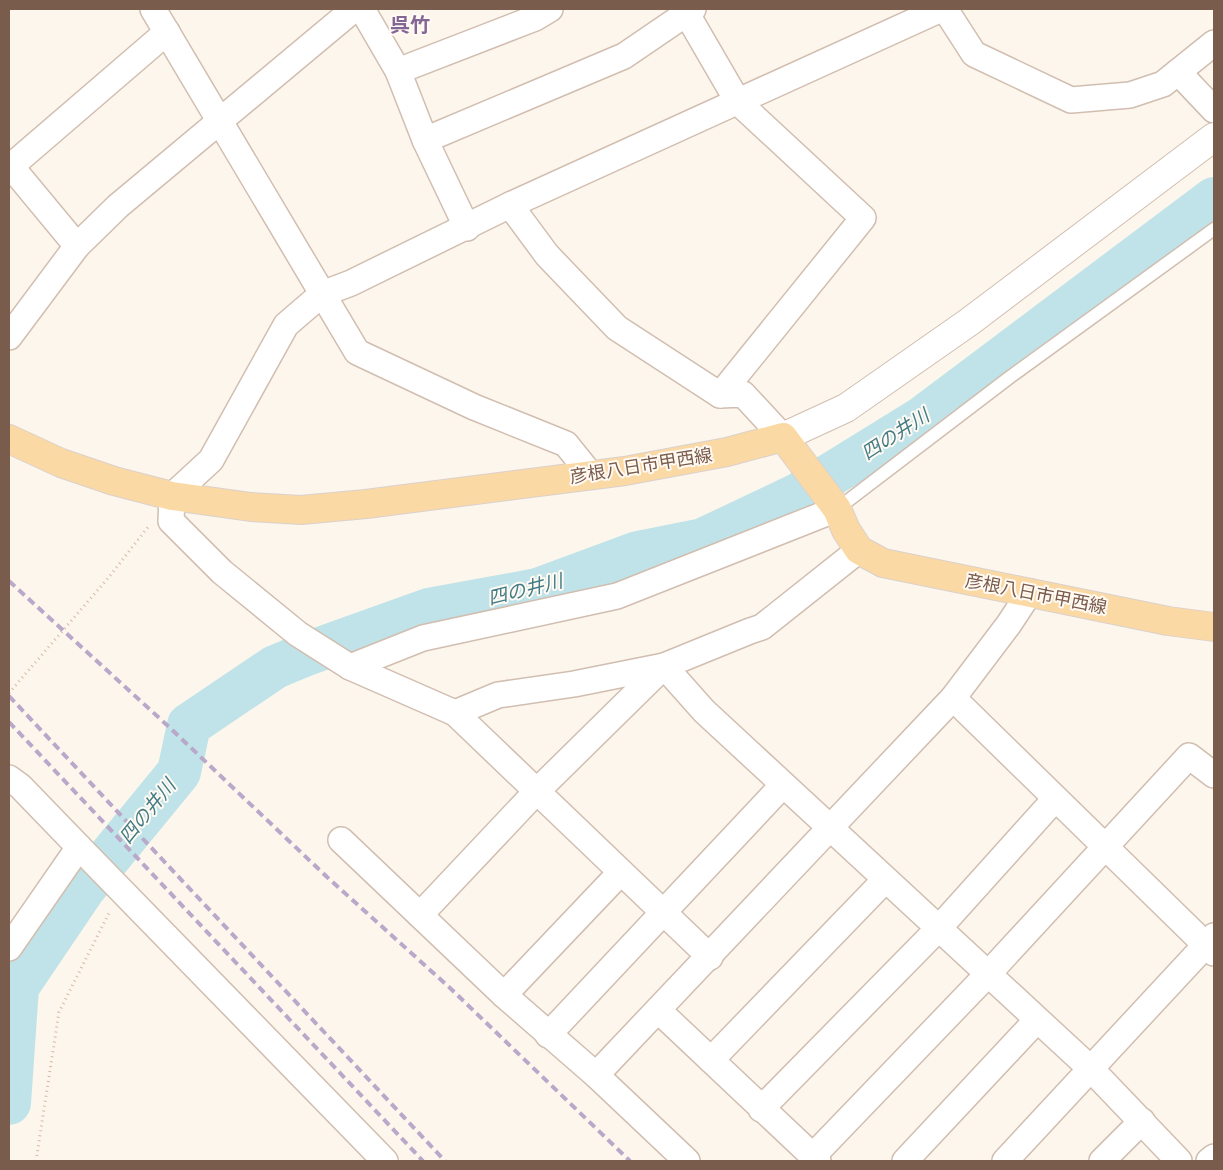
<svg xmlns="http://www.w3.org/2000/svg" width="1223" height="1170" font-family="Ubuntu,'Noto Sans JP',sans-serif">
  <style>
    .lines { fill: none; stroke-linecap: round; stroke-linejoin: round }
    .river { stroke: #bfe3e8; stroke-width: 44 }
    .service-casing { stroke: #d1beb0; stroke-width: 15 }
    .minor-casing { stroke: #d1beb0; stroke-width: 28 }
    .tertiary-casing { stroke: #d1beb0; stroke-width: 30 }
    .primary-casing { stroke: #dad1cd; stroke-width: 30 }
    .path { stroke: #d9b8a5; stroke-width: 3; stroke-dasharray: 1 4; stroke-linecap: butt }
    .service { stroke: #fff; stroke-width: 12 }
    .minor { stroke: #fff; stroke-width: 25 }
    .tertiary { stroke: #fff; stroke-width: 28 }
    .primary { stroke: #fbd9a5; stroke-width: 28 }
    .rail { stroke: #b9a8c9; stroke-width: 4; stroke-dasharray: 8 5; stroke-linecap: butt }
    .labels { text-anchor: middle; stroke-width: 4; stroke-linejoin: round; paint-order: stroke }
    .street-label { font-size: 18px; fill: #7a5c4d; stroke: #fffaf3 }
    .water-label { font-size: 19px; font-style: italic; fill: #437c86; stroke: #fffaf3 }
    .quarter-label { font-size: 20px; font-weight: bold; fill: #846695; stroke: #fffaf3 }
  </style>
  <rect width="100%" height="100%" fill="#fdf6ec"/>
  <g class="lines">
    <!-- river -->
    <polyline class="river" points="9,1103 17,987 84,888 179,772 189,725 275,667 309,653 429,610 538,590 638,553 703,540 798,495 921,419 1214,199"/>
    <defs>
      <polyline id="service" points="837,509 1010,377 1214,229"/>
      <g id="minor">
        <polyline points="153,9 357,352 474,407 566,444 591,475"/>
        <polyline points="362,9 398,71 425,140 467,228"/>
        <polyline points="684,9 738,102 863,218 720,395"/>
        <polyline points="945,9 974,54 1071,100 1130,95 1163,84 1214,43"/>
        <polyline points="398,71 535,18 550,9"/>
        <polyline points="1178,72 1214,110"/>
        <polyline points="425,140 624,56 693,9"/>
        <polyline points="9,164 77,246"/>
        <polyline points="9,168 167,32"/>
        <polyline points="510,205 547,255 617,328 720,395 743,394 783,437"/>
        <polyline points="9,337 77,246 118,206 354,9"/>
        <polyline points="350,667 423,638 617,596 837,509"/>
        <polyline points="953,698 1214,953"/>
        <polyline points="455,713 498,695 574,684 664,666 750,631 762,627 859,550"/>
        <polyline points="9,778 20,786 79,847 9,948"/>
        <polyline points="341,840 504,995 596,1075"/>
        <polyline points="79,847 385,1161"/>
        <polyline points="420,915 536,792 664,666 704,711 1091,1069 1179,1161"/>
        <polyline points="710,957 455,713 350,667 298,634 222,572 171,521 172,496 211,460 286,325 322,294 351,283 510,205 941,9"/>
        <polyline points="504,995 620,873"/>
        <polyline points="659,1011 818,1161"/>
        <polyline points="548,1035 783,785"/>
        <polyline points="711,1060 885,880"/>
        <polyline points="761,1109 939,928 1055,799"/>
        <polyline points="813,1156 988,974 1189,756 1214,775"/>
        <polyline points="687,1161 596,1075 953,698 1009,624 1030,592"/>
        <polyline points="905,1161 1037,1020"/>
        <polyline points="1005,1161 1214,936"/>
        <polyline points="1102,1161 1142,1121"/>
        <polyline points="1209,1161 1214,1157"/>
      </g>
      <polyline id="tertiary" points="783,437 846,408 969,322 1214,137"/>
      <polyline id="primary" points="9,439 61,463 114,481 172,496 251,507 301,510 366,504 625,471 727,452 783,437 837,509 846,530 859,550 883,563 1168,621 1214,627"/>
    </defs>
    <!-- service casing -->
    <use href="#service" class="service-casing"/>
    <!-- minor casing -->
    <use href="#minor" class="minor-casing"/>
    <!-- tertiary casing -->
    <use href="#tertiary" class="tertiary-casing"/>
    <!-- primary casing -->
    <use href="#primary" class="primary-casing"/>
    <!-- path -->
    <g class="path">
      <polyline points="9,693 109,577 148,527"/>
      <polyline points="36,1161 59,1012 109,913"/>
    </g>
    <!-- service -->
    <use href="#service" class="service"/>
    <!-- minor -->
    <use href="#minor" class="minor"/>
    <!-- tertiary -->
    <use href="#tertiary" class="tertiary"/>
    <!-- primary -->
    <use href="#primary" class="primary"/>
    <!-- rail -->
    <g class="rail">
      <polyline points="9,581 168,726 327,877 450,988 630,1161"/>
      <polyline points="9,696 445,1161"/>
      <polyline points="9,722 423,1161"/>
    </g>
  </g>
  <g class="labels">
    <!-- street labels -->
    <g class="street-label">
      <text transform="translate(641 466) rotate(-9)" y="6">彦根八日市甲西線</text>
      <text transform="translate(1036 594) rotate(11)" y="6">彦根八日市甲西線</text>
    </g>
    <!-- water labels -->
    <g class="water-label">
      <text transform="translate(895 434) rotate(-33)" y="7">四の井川</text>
      <text transform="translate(525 589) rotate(-14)" y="7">四の井川</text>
      <text transform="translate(147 811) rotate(-51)" y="7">四の井川</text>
    </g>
    <!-- quarter labels -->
    <g class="quarter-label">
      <text x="410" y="32">呉竹</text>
    </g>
  </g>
  <!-- border -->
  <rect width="1223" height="1170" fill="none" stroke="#7a5c4d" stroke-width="20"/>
</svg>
